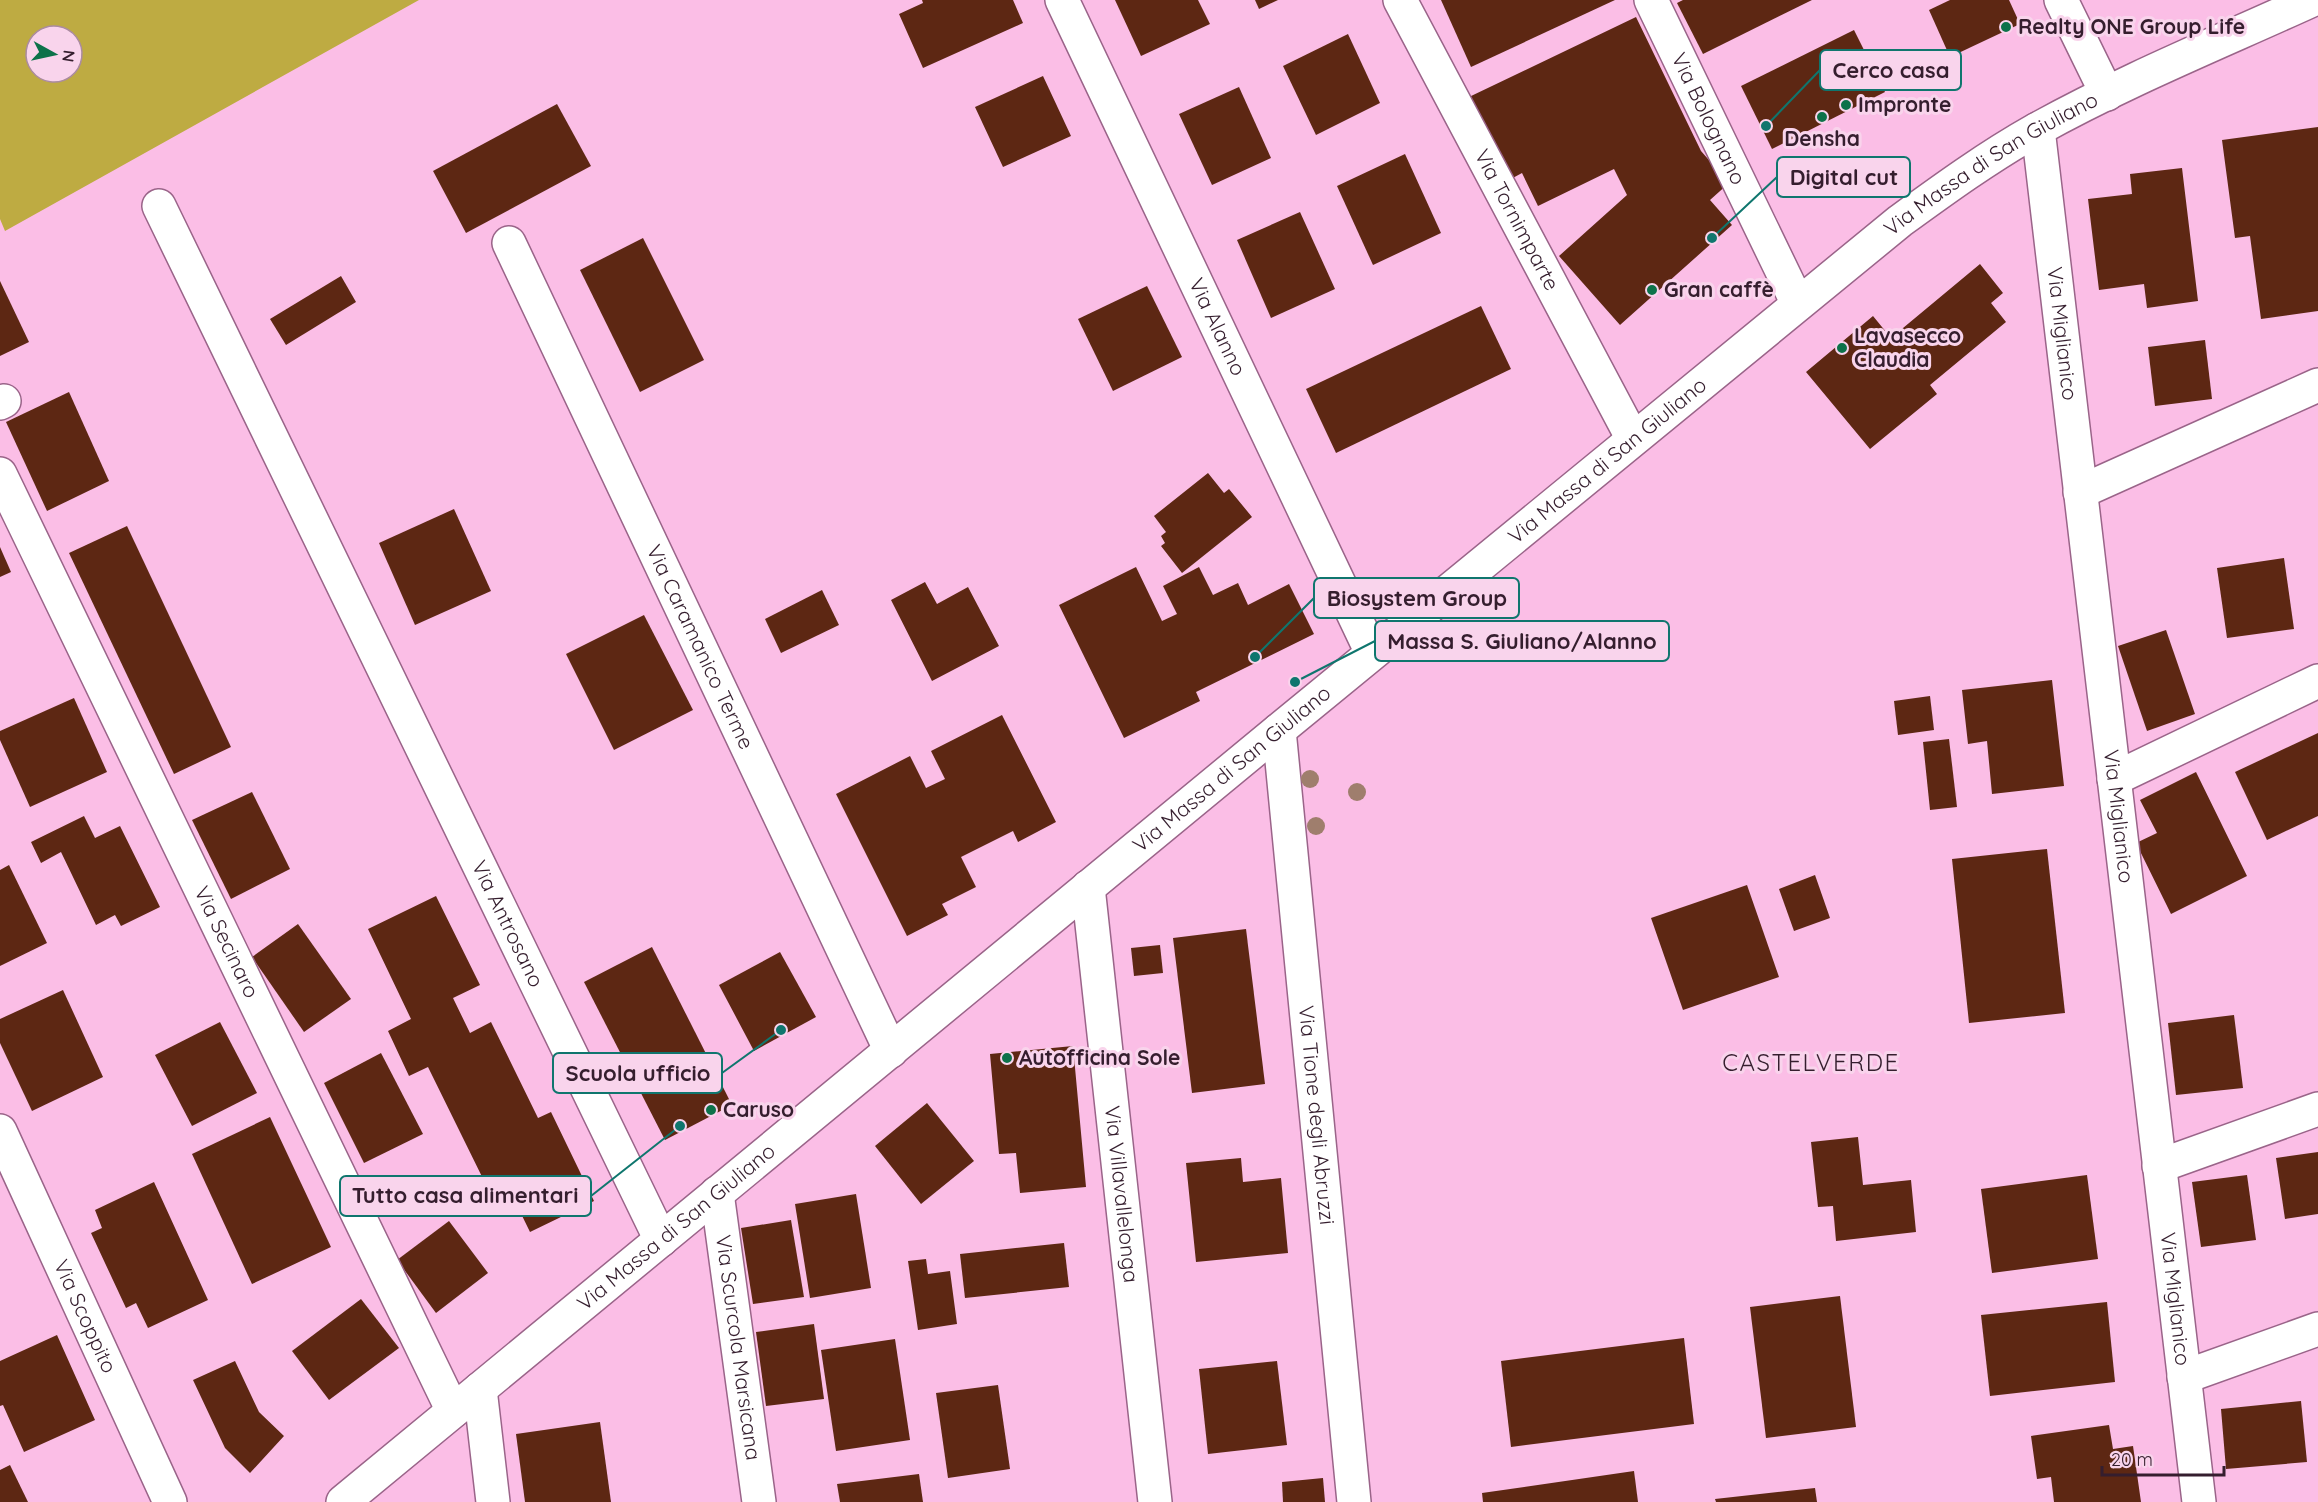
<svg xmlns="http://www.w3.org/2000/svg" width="2318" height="1502" font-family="Quicksand,sans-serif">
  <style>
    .green { fill: #beab42; fill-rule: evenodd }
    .building { fill: #5d2713 }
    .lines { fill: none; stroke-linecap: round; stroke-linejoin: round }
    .minor-casing { stroke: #9a6489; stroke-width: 36 }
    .minor { stroke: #fff; stroke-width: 33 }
    .tree { fill: #9f7e6d }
    .poi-dot { fill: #0d724a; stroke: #f9d4ec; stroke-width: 2 }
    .labels { text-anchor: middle; stroke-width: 6; stroke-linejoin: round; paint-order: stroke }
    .poi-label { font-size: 21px; font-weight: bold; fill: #351e2e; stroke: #f9d4ec; text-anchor: start }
    .street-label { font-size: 21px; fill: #351e2e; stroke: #f9d4ec }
    .quarter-label { font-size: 24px; letter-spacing: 1.5px; fill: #351e2e; stroke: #f9d4ec }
    .leader { fill: none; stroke: #0f766e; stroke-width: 2 }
    .callout-dot { fill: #0f766e; stroke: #f9d4ec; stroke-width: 2 }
    .callout { fill: #f9d4ec; stroke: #0f766e; stroke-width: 2 }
    .callout-label { font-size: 22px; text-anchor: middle; font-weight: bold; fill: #351e2e }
  </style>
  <rect width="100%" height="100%" fill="#fbbee6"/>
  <!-- green -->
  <path class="green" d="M0 0H419L5 231 0 219ZM36 36H72V72H36Z"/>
  <!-- building -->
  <g class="building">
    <polygon points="922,0 1013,0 1023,23 923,68 899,14 923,3"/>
    <polygon points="1115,0 1198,0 1210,24 1141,56"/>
    <polygon points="1255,0 1278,0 1259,9"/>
    <polygon points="1441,0 1615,0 1471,67"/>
    <polygon points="1683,0 1812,0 1703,54 1677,3"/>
    <polygon points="1950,0 2009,0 2020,24 1950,57 1929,10"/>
    <polygon points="1636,17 1701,151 1729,183 1710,200 1732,225 1620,325 1559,256 1627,195 1614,169 1538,206 1522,173 1509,180 1469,97"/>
    <polygon points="1854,30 1885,92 1772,149 1741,86"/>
    <polygon points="1348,34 1380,103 1316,135 1283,66"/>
    <polygon points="1043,76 1071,136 1003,167 975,107"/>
    <polygon points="1239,87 1271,158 1212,185 1179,114"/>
    <polygon points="557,104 591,166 466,233 433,171"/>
    <polygon points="2318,127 2318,311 2261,319 2250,236 2235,238 2222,140"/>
    <polygon points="1405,154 1441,233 1373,265 1337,186"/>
    <polygon points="2182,168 2198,301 2147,308 2144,284 2099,290 2088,199 2132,194 2130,174"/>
    <polygon points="1300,212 1335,289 1271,318 1237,240"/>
    <polygon points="643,238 704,360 640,392 580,270"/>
    <polygon points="1980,264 2003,293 1991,303 2006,322 1930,385 1937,394 1870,449 1806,372 1873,316 1891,338"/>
    <polygon points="341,276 356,302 286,345 270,319"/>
    <polygon points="0,281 29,342 0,356"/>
    <polygon points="1147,286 1182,357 1113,391 1078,319"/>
    <polygon points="1481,306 1511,369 1336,453 1306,389"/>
    <polygon points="2205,340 2212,399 2155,406 2148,347"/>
    <polygon points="69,392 109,481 47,511 6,422"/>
    <polygon points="1208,473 1224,493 1229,489 1252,517 1182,573 1161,546 1165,543 1161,536 1166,532 1154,516"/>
    <polygon points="454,509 491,591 415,625 379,543"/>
    <polygon points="127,526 231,747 174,774 69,553"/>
    <polygon points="0,547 11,572 0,577"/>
    <polygon points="2284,558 2294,629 2227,638 2217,568"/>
    <polygon points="1136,567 1162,621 1177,614 1163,586 1199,567 1213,595 1238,583 1248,605 1289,584 1314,634 1196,692 1200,701 1124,738 1059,605"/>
    <polygon points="925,582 937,604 968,587 999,646 932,681 891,600"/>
    <polygon points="822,590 839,625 781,653 765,619"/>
    <polygon points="644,615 693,710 614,750 566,654"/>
    <polygon points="2166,630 2195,714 2147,731 2118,646"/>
    <polygon points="2052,680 2064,786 1992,794 1987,741 1968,744 1962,690"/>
    <polygon points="1930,696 1934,730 1898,735 1894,701"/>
    <polygon points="74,698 107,772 30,807 0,740 0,731"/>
    <polygon points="1002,715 1056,822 1018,842 1013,831 961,857 976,887 942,904 948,915 907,936 836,794 910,756 926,788 945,779 931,751"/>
    <polygon points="2318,733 2318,816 2267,840 2235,772"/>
    <polygon points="1949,739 1957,807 1930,810 1923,742"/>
    <polygon points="2196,772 2247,876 2171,914 2136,843 2157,833 2140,800"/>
    <polygon points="252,792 290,869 231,899 192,820"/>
    <polygon points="84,816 95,838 120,826 160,907 121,926 115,915 96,925 61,852 41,863 31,842"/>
    <polygon points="2047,849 2065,1013 1969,1023 1952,859"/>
    <polygon points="9,865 47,943 0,966 0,870"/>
    <polygon points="1815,875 1830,918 1794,931 1779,889"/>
    <polygon points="1747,885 1779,977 1683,1010 1651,918"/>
    <polygon points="436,896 480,985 453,998 470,1033 491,1022 538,1118 551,1112 594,1201 530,1232 508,1187 491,1195 428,1067 409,1076 388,1031 411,1019 368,929"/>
    <polygon points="298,924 351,999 304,1032 252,957"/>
    <polygon points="1246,929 1265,1084 1192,1093 1173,938"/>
    <polygon points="1160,945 1163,973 1134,976 1131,948"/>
    <polygon points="652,947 732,1105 665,1140 584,982"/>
    <polygon points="780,952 816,1017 754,1051 719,985"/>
    <polygon points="63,990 103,1077 32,1111 0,1043 0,1019"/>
    <polygon points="2234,1015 2243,1088 2176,1095 2168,1023"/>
    <polygon points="220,1022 257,1093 192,1126 155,1055"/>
    <polygon points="1073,1046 1086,1187 1020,1193 1016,1153 999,1154 990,1054"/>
    <polygon points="381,1053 423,1134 364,1163 324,1083"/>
    <polygon points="927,1103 974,1161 921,1204 875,1146"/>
    <polygon points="270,1117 331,1247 252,1284 192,1154"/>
    <polygon points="1858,1137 1863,1185 1911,1180 1916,1232 1836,1241 1833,1206 1818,1207 1811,1142"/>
    <polygon points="2318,1152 2318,1214 2285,1219 2276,1158"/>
    <polygon points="1241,1158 1243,1182 1281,1178 1288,1253 1196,1262 1186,1163"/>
    <polygon points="2087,1175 2098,1259 1992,1273 1981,1189"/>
    <polygon points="2247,1175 2256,1240 2201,1247 2192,1182"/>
    <polygon points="154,1182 208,1300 148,1328 136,1303 126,1308 91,1233 102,1228 95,1210"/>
    <polygon points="856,1194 871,1288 810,1298 795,1204"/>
    <polygon points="791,1220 804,1297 753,1304 741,1228"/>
    <polygon points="449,1221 488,1273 436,1313 397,1260"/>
    <polygon points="1064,1243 1069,1287 965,1298 960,1254"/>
    <polygon points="926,1259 928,1274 950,1271 957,1324 918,1330 908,1261"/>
    <polygon points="1840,1296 1856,1427 1766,1438 1750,1307"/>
    <polygon points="361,1299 399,1348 329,1400 292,1351"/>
    <polygon points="2107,1302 2115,1382 1990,1396 1981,1315"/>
    <polygon points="814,1324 824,1399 766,1406 756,1332"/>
    <polygon points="57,1335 95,1420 24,1452 3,1405 0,1406 0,1361"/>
    <polygon points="1684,1338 1694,1424 1511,1447 1501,1361"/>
    <polygon points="895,1339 910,1440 836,1451 821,1350"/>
    <polygon points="235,1361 259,1412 284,1436 250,1473 225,1448 193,1380"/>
    <polygon points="1277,1361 1287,1445 1208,1454 1199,1369"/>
    <polygon points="998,1385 1010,1469 948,1478 936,1393"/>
    <polygon points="2301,1401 2307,1462 2226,1469 2221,1409"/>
    <polygon points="600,1422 611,1502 525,1502 516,1434"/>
    <polygon points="2109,1425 2113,1449 2133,1446 2141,1502 2054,1502 2051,1477 2037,1479 2031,1436"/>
    <polygon points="10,1465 28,1502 0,1502 0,1470"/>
    <polygon points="1634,1471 1638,1502 1483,1502 1482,1493"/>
    <polygon points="919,1474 923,1502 840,1502 837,1484"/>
    <polygon points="1323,1478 1325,1502 1283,1502 1282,1482"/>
    <polygon points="1815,1488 1817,1502 1716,1502 1715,1499"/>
  </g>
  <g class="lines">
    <defs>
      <g id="minor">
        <path id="s1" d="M1062 0 1372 653"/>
        <path id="s2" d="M1400 0 1633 439"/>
        <path id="s3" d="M1651 0 1798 304"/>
        <polyline points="2061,0 2107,94"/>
        <path id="s4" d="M2038 129 2199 1502"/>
        <path id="s5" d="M159 206 661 1240"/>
        <path id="s6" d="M509 243 891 1051"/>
        <polyline points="0,403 4,401"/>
        <path id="s7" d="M0 474 453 1411"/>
        <polyline points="2080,492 2318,385"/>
        <path id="s8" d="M1279 730 1354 1502"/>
        <polyline points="2114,779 2318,681"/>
        <path id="s9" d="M1088 887 1155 1502"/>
        <path id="s10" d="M0 1131 170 1502"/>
        <polyline points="2159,1166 2318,1109"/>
        <path id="s11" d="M717 1193 759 1502"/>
        <polyline points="2184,1377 2318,1329"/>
        <polyline points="480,1389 493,1502"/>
        <path id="s12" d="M343 1502 1279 730 1900 221C1944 189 1988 157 2036 130 2124 81 2220 42 2312 0"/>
      </g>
    </defs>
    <!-- minor casing -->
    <use href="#minor" class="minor-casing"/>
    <!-- minor -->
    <use href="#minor" class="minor"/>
  </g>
  <!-- trees -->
  <g class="tree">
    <circle cx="1310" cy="779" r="9"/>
    <circle cx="1357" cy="792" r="9"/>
    <circle cx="1316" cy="826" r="9"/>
  </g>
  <!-- markers -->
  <g class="poi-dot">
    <circle cx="2006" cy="27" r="6"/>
    <circle cx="1846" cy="105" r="6"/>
    <circle cx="1822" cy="117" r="6"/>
    <circle cx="1652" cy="290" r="6"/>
    <circle cx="1842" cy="348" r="6"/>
    <circle cx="1007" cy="1058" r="6"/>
    <circle cx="711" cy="1110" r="6"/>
  </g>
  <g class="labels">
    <!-- poi labels -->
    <g class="poi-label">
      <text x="2018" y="34">Realty ONE Group Life</text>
      <text x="1858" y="112">Impronte</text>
      <text x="1822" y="146" text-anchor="middle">Densha</text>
      <text x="1664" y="297">Gran caffè</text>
      <text x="1854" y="343">Lavasecco<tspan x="1854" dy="24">Claudia</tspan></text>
      <text x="1019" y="1065">Autofficina Sole</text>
      <text x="723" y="1117">Caruso</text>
    </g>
    <!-- street labels -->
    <g class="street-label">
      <text dy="7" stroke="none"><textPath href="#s3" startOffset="132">Via Bolognano</textPath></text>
      <text dy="7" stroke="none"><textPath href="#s12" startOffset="2124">Via Massa di San Giuliano</textPath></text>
      <text dy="7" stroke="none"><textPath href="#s2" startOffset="249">Via Tornimparte</textPath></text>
      <text dy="7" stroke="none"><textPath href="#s1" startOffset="362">Via Alanno</textPath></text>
      <text dy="7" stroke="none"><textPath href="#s4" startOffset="206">Via Miglianico</textPath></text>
      <text dy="7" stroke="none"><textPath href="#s12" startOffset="1638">Via Massa di San Giuliano</textPath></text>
      <text dy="7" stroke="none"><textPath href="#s6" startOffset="447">Via Caramanico Terme</textPath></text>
      <text dy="7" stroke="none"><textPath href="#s12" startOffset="1152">Via Massa di San Giuliano</textPath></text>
      <text dy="7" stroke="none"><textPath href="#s4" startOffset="692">Via Miglianico</textPath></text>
      <text dy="7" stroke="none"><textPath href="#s5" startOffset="798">Via Antrosano</textPath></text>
      <text dy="7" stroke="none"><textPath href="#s7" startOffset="520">Via Secinaro</textPath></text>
      <text dy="7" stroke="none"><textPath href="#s8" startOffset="387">Via Tione degli Abruzzi</textPath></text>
      <text dy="7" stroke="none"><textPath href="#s9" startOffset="309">Via Villavallelonga</textPath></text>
      <text dy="7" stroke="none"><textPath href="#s12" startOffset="432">Via Massa di San Giuliano</textPath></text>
      <text dy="7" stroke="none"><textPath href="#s4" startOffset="1178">Via Miglianico</textPath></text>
      <text dy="7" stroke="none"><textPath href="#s10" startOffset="204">Via Scoppito</textPath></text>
      <text dy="7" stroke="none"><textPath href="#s11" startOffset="156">Via Scurcola Marsicana</textPath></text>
    </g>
    <!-- quarter labels -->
    <g class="quarter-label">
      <text x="1811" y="1071">CASTELVERDE</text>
    </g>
  </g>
  <!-- callouts -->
  <path class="leader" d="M1766 126L1820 70M1712 238L1777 177M1255 657L1314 598M1295 682L1375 641M781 1030L722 1073M680 1126L591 1196"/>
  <g class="callout-dot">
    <circle cx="1766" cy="126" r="6"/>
    <circle cx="1712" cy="238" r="6"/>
    <circle cx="1255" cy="657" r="6"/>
    <circle cx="1295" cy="682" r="6"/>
    <circle cx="781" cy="1030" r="6"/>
    <circle cx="680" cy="1126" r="6"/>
  </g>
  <g class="callout">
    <rect x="1820" y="50" width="141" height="40" rx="6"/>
    <rect x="1777" y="157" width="133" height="40" rx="6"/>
    <rect x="1314" y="578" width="205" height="40" rx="6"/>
    <rect x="1375" y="621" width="294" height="40" rx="6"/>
    <rect x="553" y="1053" width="169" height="40" rx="6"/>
    <rect x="340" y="1176" width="251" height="40" rx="6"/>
  </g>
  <g class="callout-label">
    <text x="1891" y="78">Cerco casa</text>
    <text x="1844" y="185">Digital cut</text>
    <text x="1417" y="606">Biosystem Group</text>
    <text x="1522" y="649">Massa S. Giuliano/Alanno</text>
    <text x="638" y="1081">Scuola ufficio</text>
    <text x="465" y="1203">Tutto casa alimentari</text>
  </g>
  <!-- north arrow -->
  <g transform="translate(54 54) rotate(98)"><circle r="28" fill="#f9d4ec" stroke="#ab8ba0" stroke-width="1.5"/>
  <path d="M0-4.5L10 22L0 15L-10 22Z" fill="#0d724a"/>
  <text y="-9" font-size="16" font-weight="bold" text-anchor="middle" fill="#351e2e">N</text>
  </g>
  <!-- scale -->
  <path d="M2102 1466v9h122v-9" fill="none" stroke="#351e2e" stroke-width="3"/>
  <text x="2111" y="1466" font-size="18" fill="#351e2e" stroke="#f9d4ec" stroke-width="4.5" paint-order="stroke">20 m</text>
</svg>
